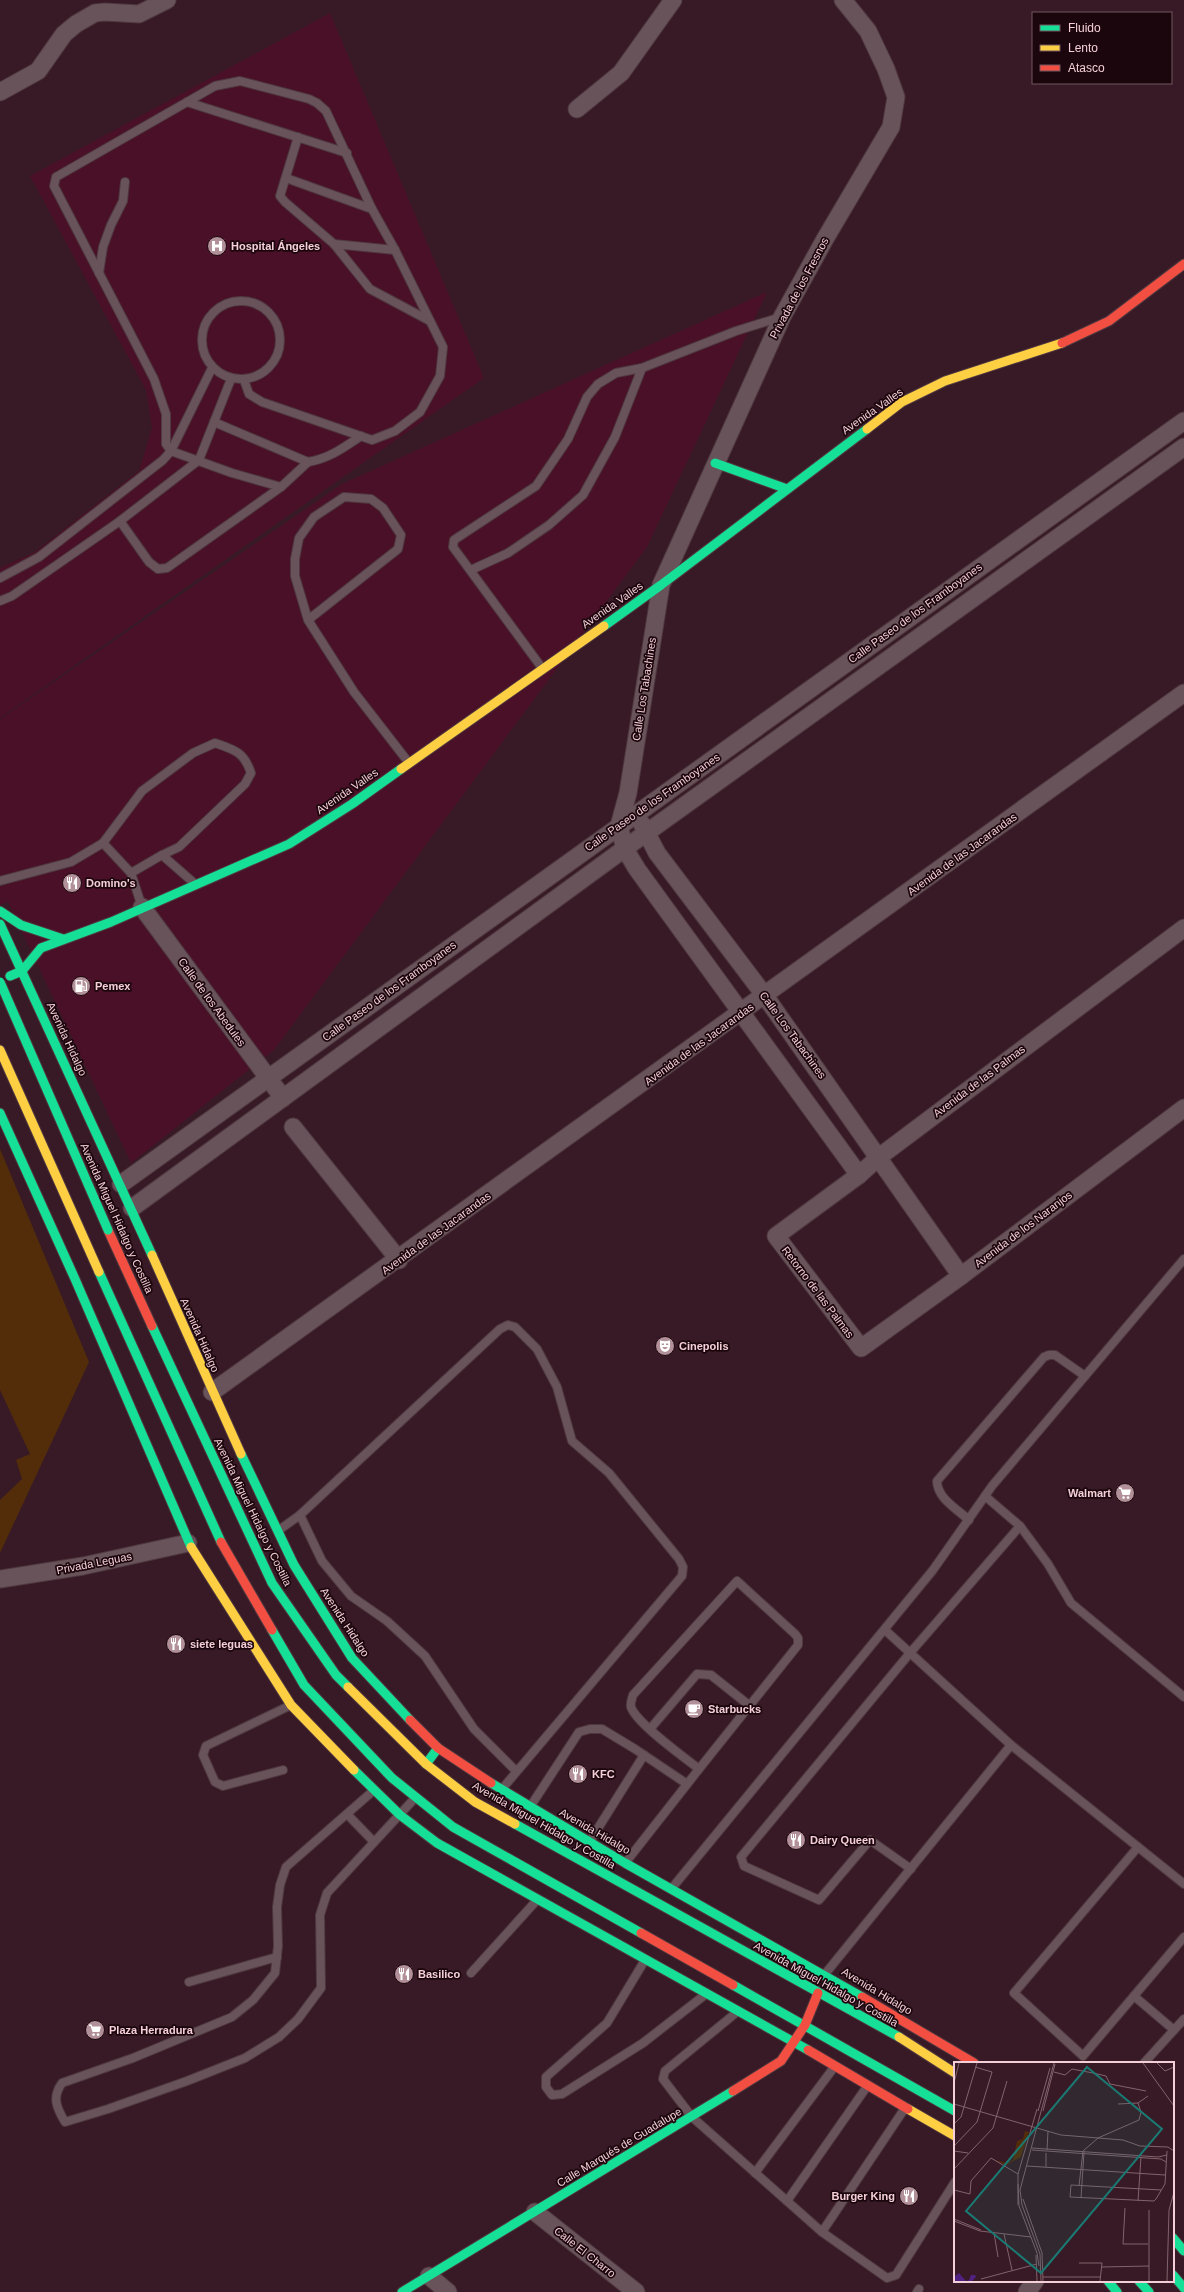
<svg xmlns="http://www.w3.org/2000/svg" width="1184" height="2292" font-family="Helvetica,sans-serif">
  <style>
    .built { fill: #491027 }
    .green { fill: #532d0a }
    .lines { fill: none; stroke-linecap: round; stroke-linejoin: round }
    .lane-casing { stroke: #4f383f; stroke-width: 10 }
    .street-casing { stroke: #4f383f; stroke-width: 19 }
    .fast-casing { stroke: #4f383f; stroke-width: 11 }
    .slow-casing { stroke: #4f383f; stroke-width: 11 }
    .jam-casing { stroke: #4f383f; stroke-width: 11 }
    .lane { stroke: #69535a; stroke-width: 8 }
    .street { stroke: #69535a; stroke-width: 17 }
    .fast { stroke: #16e098; stroke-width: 9 }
    .slow { stroke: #ffcf43; stroke-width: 9 }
    .jam { stroke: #f24e42; stroke-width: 9 }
    .fast-bridge-casing { stroke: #4f383f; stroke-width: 11; stroke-linecap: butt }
    .fast-bridge { stroke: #16e098; stroke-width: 9 }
    .labels { text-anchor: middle; stroke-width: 3.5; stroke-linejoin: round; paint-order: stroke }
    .poi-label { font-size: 11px; font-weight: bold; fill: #f4cfd8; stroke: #1c060d; text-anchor: start }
    .street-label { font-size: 11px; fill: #f4cfd8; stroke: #1c060d }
    .inset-road { fill: none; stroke: #83626d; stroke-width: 1 }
    .view { fill: #1a7a73; fill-opacity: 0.15; stroke: #1a7a73; stroke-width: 2 }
    .inset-edge { fill: none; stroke: #f4cfd8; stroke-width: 2 }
  </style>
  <rect width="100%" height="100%" fill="#371a25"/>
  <!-- built -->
  <g class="built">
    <polygon points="330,13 484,378 0,718 0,568 35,552 139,471 152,428 146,390 30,176"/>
    <polygon points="767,292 647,547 274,1050 131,1163 8,902 0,905 0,719 342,484"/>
  </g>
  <!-- green -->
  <polygon class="green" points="0,1149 89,1362 0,1553 0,1500 22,1479 16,1460 30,1454 0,1390"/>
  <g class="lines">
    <defs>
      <g id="lane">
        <polyline points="187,102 347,153"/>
        <polyline points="298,137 280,196 285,202 334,244 370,289 430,321"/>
        <polyline points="286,178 372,209"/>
        <polyline points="334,244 395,250"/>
        <polyline points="99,273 103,247 111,225 123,201 125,182"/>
        <circle cx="241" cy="340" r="39"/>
        <polyline points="244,380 249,394 262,402 372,440 395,431 420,412 440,376 443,347 395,250 372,209 326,111 317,103 309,99 240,81 215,86 56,177 54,186 154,379 166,414 166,444 171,451 232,473 281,487"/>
        <path d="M214 422 308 462C330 458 343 448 361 436"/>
        <polyline points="120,521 149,562 158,569 167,568 281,487 308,462"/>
        <polyline points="471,570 508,553 549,525 583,495 615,437 642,368"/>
        <polyline points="0,578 39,557 163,460 171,451 212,368"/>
        <polyline points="0,601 12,596 120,521 199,460 231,379"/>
        <polyline points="308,620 398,549 401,535 383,508 371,499 344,497 314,517 299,538 295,559 295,576 308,620 354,692 409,763"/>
        <polyline points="542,668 453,547 454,540 536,486 568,439 587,397 598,384 616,373 642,368 736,331 781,317"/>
        <path d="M103 843 142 791 193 753 215 743C235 750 244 752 251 773L245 784 179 847 162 855"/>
        <polyline points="131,873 142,907"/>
        <polyline points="0,881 71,862 103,843 131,873 162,855 194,883"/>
        <polyline points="985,1496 1020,1526 1048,1564 1071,1603 1184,1697"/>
        <path d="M969 1520C957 1509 937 1498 937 1481L1044 1357 1049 1355H1055L1085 1376"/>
        <polyline points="279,1530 300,1515"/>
        <path d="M737 1581 795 1634 798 1638V1645L699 1769C684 1757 636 1723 631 1707 630 1703 632 1699 633 1695Z"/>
        <polyline points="885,1630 1011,1745 1184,1884"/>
        <polyline points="650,1729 697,1674 711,1675 750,1706"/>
        <polyline points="283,1770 223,1786 215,1782 203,1755 206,1746 291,1705"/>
        <polyline points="502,1789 682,1576 683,1567 679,1559 609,1473 572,1441 557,1387 537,1349 515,1327 508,1325 500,1329 300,1515 322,1561 351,1596 387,1621 425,1656 474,1729 516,1771"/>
        <path d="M373 1791 286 1867 280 1885 277 1907 278 1946 275 1973 253 2000 232 2017 133 2058 62 2083C52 2097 56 2107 65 2122L108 2109 187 2081 245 2058 279 2037 298 2019 321 1988 320 1915 327 1893 415 1798"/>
        <polyline points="530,1807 579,1732 590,1729 602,1729 635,1749 687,1784"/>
        <polyline points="347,1814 374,1842"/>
        <polyline points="590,1841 644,1755"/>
        <polyline points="1138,1847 1014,1993 1083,2056 1184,1937"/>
        <polyline points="626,1862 699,1769"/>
        <polyline points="911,1869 870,1840 819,1900 744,1866 741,1857 910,1653 1020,1526"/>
        <polyline points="672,1888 933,1570 992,1486 1184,1259"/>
        <polyline points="645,1960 607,2023 546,2077 546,2087 552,2095 562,2094 643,2043 706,1994"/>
        <polyline points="471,1973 537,1900"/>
        <polyline points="825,1974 1011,1745"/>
        <polyline points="189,1982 277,1957"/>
        <polyline points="1134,1996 1174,2030"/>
        <polyline points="737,2012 665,2071 663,2079 692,2117 822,2232 905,2108"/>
        <polyline points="1144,2063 1184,2019"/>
        <polyline points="755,2173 835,2066"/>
        <polyline points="787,2201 868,2085"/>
        <polyline points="822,2232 887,2278 896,2275 955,2182"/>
        <polyline points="917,2292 919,2289"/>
      </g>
      <g id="street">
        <polyline points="843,0 868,31 886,69 896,97 891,127 825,239 782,317 661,585 628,793 619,826 625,849 637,869 859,1175"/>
        <polyline points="0,92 38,71 64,34 76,24 95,13 105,12 139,14 167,0"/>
        <polyline points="577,109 621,73 673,0"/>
        <polyline points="642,824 657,853 765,996 961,1276"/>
        <polyline points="142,907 283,1098"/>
        <polyline points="1184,928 879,1157 859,1175 776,1236 861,1348 961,1276 1184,1108"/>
        <polyline points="293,1127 399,1260"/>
        <polyline points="121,1184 1184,421"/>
        <polyline points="132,1208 635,841 1184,447"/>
        <polyline points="212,1392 1184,693"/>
        <polyline points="0,1579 83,1566 188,1543"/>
        <polyline points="535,2212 636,2292"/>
        <polyline points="429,2276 448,2292"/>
        <polyline points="1027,2292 1035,2281"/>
      </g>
      <g id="fast">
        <polyline points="715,463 787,489"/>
        <polyline points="604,626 661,585 867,429"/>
        <polyline points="0,911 21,925 63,939"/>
        <polyline points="0,924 152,1255"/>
        <polyline points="10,976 22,971 41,948 111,922 289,844 352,804 401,769"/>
        <polyline points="0,1113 75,1279 191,1547"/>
        <polyline points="99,1272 221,1542"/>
        <polyline points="152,1326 272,1583 336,1675 348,1687"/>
        <polyline points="241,1454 294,1565 352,1658 410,1720"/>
        <polyline points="272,1630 304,1685 392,1778 453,1827 641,1933"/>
        <polyline points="426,1764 438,1748"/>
        <polyline points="354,1770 400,1815 437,1843 808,2050"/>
        <polyline points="491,1783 625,1863 862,1997"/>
        <polyline points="515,1824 899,2037"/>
        <polyline points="733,1985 955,2111"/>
        <polyline points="1173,2238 1184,2251"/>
        <polyline points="1173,2275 1184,2288"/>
        <polyline points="1108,2281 1117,2292"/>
        <polyline points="1139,2281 1149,2292"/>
        <polyline points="402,2292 733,2091"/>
      </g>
      <g id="slow">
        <polyline points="867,429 902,402 945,381 1062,343"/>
        <polyline points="401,769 604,626"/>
        <polyline points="0,1050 99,1272"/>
        <polyline points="152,1255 241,1454"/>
        <polyline points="191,1547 291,1705 354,1770"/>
        <polyline points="348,1687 426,1764 475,1802 515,1824"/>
        <polyline points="899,2037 955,2073"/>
        <polyline points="908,2109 955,2136"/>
      </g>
      <g id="jam">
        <polyline points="1062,343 1109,321 1184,264"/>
        <polyline points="108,1230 152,1326"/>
        <polyline points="221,1542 272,1630"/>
        <polyline points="410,1720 438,1748 491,1783"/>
        <polyline points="641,1933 733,1985"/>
        <polyline points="862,1997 974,2063"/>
        <polyline points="808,2050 908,2109"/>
        <polyline points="733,2091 781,2061 805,2025 818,1993"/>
      </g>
    </defs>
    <!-- lane casing -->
    <use href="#lane" class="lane-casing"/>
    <!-- street casing -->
    <use href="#street" class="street-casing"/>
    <!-- fast casing -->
    <use href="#fast" class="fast-casing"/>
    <!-- slow casing -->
    <use href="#slow" class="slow-casing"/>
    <!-- jam casing -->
    <use href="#jam" class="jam-casing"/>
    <!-- lane -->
    <use href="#lane" class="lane"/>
    <!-- street -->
    <use href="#street" class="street"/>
    <!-- fast -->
    <use href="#fast" class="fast"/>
    <!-- slow -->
    <use href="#slow" class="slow"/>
    <!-- jam -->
    <use href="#jam" class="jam"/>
    <defs>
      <polyline id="fast-bridge" points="0,982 108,1230"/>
    </defs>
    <!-- fast-bridge casing -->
    <use href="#fast-bridge" class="fast-bridge-casing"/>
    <!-- fast-bridge -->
    <use href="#fast-bridge" class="fast-bridge"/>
  </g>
  <!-- icons -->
  <defs>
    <symbol id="hospital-disc" viewBox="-11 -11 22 22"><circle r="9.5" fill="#b29099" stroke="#1c060d"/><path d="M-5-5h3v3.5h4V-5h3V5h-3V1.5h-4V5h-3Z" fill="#fff"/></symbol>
    <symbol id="restaurant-disc" viewBox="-11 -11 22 22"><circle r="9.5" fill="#b29099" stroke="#1c060d"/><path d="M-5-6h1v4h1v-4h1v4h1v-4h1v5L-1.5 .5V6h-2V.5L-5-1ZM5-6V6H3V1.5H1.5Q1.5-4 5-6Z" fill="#fff"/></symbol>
    <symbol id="fuel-disc" viewBox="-11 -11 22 22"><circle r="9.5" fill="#b29099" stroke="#1c060d"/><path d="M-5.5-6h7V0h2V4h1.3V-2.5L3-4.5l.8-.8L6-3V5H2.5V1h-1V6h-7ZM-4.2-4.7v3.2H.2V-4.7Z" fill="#fff"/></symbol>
    <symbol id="theatre-disc" viewBox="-11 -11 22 22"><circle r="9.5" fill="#b29099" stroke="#1c060d"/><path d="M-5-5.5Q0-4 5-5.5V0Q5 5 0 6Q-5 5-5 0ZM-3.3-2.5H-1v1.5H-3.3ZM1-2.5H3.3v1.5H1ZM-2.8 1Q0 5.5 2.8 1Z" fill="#fff"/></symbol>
    <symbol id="supermarket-disc" viewBox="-11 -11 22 22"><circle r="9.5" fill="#b29099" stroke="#1c060d"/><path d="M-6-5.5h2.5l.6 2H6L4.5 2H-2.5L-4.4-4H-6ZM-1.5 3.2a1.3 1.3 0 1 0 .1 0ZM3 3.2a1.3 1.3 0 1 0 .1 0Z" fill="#fff"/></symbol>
    <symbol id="cafe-disc" viewBox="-11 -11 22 22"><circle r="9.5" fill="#b29099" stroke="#1c060d"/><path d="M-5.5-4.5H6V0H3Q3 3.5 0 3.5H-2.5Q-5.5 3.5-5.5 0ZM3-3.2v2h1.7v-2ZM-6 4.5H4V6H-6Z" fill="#fff"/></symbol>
  </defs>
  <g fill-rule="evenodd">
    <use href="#hospital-disc" x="206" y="235" width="22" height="22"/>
    <use href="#restaurant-disc" x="61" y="872" width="22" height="22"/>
    <use href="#fuel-disc" x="70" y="975" width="22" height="22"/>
    <use href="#theatre-disc" x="654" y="1335" width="22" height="22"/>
    <use href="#supermarket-disc" x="1114" y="1482" width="22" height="22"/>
    <use href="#restaurant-disc" x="165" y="1633" width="22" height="22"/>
    <use href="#cafe-disc" x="683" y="1698" width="22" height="22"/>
    <use href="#restaurant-disc" x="567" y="1763" width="22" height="22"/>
    <use href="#restaurant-disc" x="785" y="1829" width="22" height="22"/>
    <use href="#restaurant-disc" x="393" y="1963" width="22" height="22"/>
    <use href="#supermarket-disc" x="84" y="2019" width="22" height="22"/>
    <use href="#restaurant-disc" x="898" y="2185" width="22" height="22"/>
  </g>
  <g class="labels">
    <!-- poi labels -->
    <g class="poi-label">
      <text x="231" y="250">Hospital Ángeles</text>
      <text x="86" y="887">Domino's</text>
      <text x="95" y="990">Pemex</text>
      <text x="679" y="1350">Cinepolis</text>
      <text x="1111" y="1497" text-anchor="end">Walmart</text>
      <text x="190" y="1648">siete leguas</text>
      <text x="708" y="1713">Starbucks</text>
      <text x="592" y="1778">KFC</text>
      <text x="810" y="1844">Dairy Queen</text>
      <text x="418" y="1978">Basilico</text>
      <text x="109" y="2034">Plaza Herradura</text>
      <text x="895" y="2200" text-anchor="end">Burger King</text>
    </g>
    <!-- street labels -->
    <g class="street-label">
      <text transform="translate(799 288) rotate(-62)" y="4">Privada de los Fresnos</text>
      <text transform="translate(872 411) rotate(-35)" y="4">Avenida Valles</text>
      <text transform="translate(612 605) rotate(-35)" y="4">Avenida Valles</text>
      <text transform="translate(915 613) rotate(-36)" y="4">Calle Paseo de los Framboyanes</text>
      <text transform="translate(644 689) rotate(-81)" y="4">Calle Los Tabachines</text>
      <text transform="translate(347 791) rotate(-34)" y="4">Avenida Valles</text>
      <text transform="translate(652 802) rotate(-35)" y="4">Calle Paseo de los Framboyanes</text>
      <text transform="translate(962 854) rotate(-36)" y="4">Avenida de las Jacarandas</text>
      <text transform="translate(389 991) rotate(-36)" y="4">Calle Paseo de los Framboyanes</text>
      <text transform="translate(212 1002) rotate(54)" y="4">Calle de los Abedules</text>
      <text transform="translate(793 1035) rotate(54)" y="4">Calle Los Tabachines</text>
      <text transform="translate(67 1039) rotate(65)" y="4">Avenida Hidalgo</text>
      <text transform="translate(699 1044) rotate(-36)" y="4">Avenida de las Jacarandas</text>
      <text transform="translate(979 1081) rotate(-37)" y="4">Avenida de las Palmas</text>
      <text transform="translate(117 1218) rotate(66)" y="4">Avenida Miguel Hidalgo y Costilla</text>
      <text transform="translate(1023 1229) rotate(-37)" y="4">Avenida de los Naranjos</text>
      <text transform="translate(436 1233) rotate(-36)" y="4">Avenida de las Jacarandas</text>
      <text transform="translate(818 1292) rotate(53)" y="4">Retorno de las Palmas</text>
      <text transform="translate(200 1335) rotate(66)" y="4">Avenida Hidalgo</text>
      <text transform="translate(253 1512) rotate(64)" y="4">Avenida Miguel Hidalgo y Costilla</text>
      <text transform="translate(94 1563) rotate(-11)" y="4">Privada Leguas</text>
      <text transform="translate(345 1622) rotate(57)" y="4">Avenida Hidalgo</text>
      <text transform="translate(544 1825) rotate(30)" y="4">Avenida Miguel Hidalgo y Costilla</text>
      <text transform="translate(595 1831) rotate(30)" y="4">Avenida Hidalgo</text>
      <text transform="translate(826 1984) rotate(29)" y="4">Avenida Miguel Hidalgo y Costilla</text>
      <text transform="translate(877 1991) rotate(31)" y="4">Avenida Hidalgo</text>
      <text transform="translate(619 2147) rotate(-31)" y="4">Calle Marqués de Guadalupe</text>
      <text transform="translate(585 2252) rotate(38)" y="4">Calle El Charro</text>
    </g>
  </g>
  <!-- overview -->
  <g transform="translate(954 2062)">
    <rect width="220" height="220" fill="#371a25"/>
    <path d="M71 69 75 70 67 95 52 103 40 98 53 101 59 98 63 79 69 77Z" fill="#532d0a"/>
    <path d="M5 211 12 219 15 218 17 213H21L22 215 18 219H0V215Z" fill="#512080"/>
    <path class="inset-road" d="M189 1 220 44M203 1 211 9 220 5M100 10 111 13 118 7 139 11 152 14 156 22 192 29M0 21 5 1M184 41 194 34M0 42 107 73 169 78 186 84 214 85 220 89M164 42 184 41M84 49 96 6M89 49 101 2M0 62 7 55 23 1M0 84 23 60 38 10 21 5M78 86 204 95 213 93M78 88 207 97 212 100M93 88 94 69M0 89 14 91M73 104 211 113M92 105V91M0 107 39 66 53 19M64 122 65 144 83 191 85 204M125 124 129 89 144 76 185 58 187 50 184 41M0 128 16 132 17 119 37 96 64 112M207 128 117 123 116 135 200 139 202 137 211 122 213 89M127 136 130 90M69 137 88 191 89 219M184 139 187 95M64 143V112L83 47M171 146 169 182H194M0 157 27 168M0 159 26 169 77 175M40 171 44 195M50 172 58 208M82 193 83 219M125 201H148L146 219M148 205 195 204M89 215H146M27 217 83 202M87 219 86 192 68 143 66 128 100 1M195 219V148M213 219 215 148 220 130"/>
    <path class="view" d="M133 5 208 67 87 211 12 149Z"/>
    <rect width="220" height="220" class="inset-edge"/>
  </g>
  <!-- legend -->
  <rect x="1032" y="12" width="140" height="72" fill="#1c060d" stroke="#72565e"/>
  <rect x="1040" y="25" width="20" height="6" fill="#16e098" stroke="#72565e"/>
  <text x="1068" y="32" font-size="12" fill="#f4cfd8">Fluido</text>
  <rect x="1040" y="45" width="20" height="6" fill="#ffcf43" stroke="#72565e"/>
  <text x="1068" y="52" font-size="12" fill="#f4cfd8">Lento</text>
  <rect x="1040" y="65" width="20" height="6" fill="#f24e42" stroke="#72565e"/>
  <text x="1068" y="72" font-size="12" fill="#f4cfd8">Atasco</text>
</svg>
